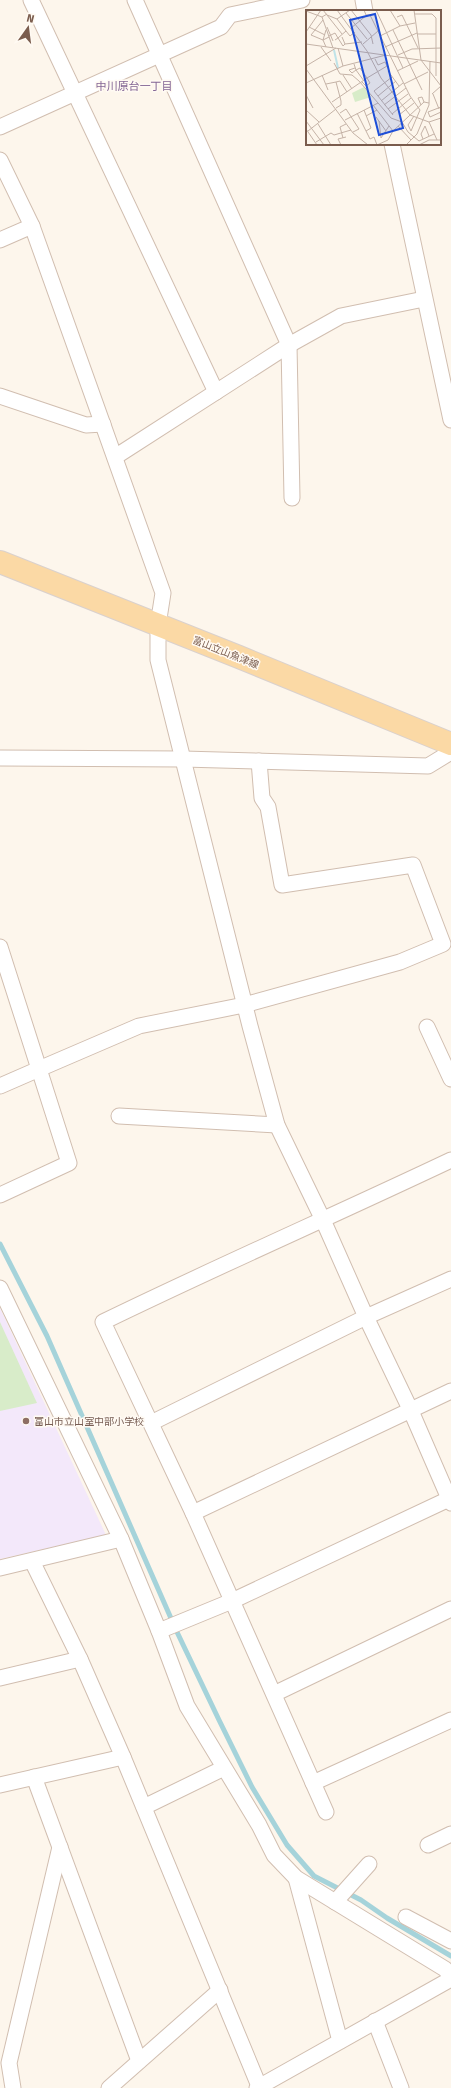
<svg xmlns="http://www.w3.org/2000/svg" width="451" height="2088" font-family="'Fira Sans','Noto Sans JP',sans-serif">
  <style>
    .education { fill: #f3e8fa }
    .green { fill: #d8ecc9 }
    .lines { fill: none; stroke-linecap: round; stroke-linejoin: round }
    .stream { stroke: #a5d3da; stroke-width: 5 }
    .minor-casing { stroke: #d1beb0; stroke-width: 17 }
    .primary-casing { stroke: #dad1cd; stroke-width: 24 }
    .minor { stroke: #fff; stroke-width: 15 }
    .primary { stroke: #fbd9a5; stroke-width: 22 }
    .education-dot { fill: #8d6e63; stroke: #fffaf3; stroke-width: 1.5 }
    .labels { text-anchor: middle; stroke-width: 3; stroke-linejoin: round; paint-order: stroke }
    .street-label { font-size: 10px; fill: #7a5c4d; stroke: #fffaf3 }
    .education-label { font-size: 10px; fill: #785e54; stroke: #fffaf3; text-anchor: start }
    .neighbourhood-label { font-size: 11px; fill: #846695; stroke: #fffaf3 }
    .inset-river { fill: none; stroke: #bfe3e8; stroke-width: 2 }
    .inset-road { fill: none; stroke: #c5b3a7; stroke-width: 1 }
    .view { fill: #1d4ed8; fill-opacity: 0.15; stroke: #1d4ed8; stroke-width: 2 }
    .inset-edge { fill: none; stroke: #7a5c4d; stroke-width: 2 }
  </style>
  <rect width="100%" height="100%" fill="#fdf6ec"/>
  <!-- education -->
  <polygon class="education" points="0,1308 106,1535 0,1559"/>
  <!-- green -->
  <polygon class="green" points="0,1322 37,1403 0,1411"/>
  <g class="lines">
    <!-- stream -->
    <polyline class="stream" points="0,1244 47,1336 177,1632 219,1720 252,1787 287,1845 314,1876 361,1900 387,1918 451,1956"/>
    <defs>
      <g id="minor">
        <polyline points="31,0 216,392"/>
        <polyline points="135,0 289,345 292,498"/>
        <polyline points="363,0 365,11"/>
        <polyline points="0,127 221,27 230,15 302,0"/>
        <polyline points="392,144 451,420"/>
        <polyline points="0,160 32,226 163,593 158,625 158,660 250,1026 277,1125 323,1220 366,1317 411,1411 451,1503"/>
        <polyline points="0,240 32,226"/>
        <polyline points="0,396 86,425 103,424"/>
        <polyline points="115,457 289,345 341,316 424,299"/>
        <polyline points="0,758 183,759 428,766 451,752"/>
        <polyline points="0,947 39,1069 0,1086"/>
        <polyline points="427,1027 451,1079"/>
        <polyline points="119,1116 277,1125"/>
        <polyline points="0,1195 69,1163 39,1069 139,1026 244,1005 400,962 443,944 413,865 282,885 268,807 262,798 259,761"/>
        <polyline points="0,1288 121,1539 159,1631 187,1706 259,1825 274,1855 296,1878 445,1969 451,1976"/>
        <polyline points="151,1423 366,1317 451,1279"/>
        <polyline points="193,1513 451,1391"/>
        <polyline points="32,1561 80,1659 123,1757 259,2086"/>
        <polyline points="0,1568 121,1539"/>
        <polyline points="159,1631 232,1601 451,1498"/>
        <polyline points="0,1678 80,1659"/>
        <polyline points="274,1694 451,1609"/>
        <polyline points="34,1777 139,2061"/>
        <polyline points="313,1783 451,1720"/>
        <polyline points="0,1785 123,1757"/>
        <polyline points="144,1807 224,1768"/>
        <path d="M326 1812 193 1513 103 1322C218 1266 335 1215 451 1160"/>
        <polyline points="428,1845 451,1834"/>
        <polyline points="296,1878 340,2041"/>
        <polyline points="335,1902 369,1864"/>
        <polyline points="406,1917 451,1941"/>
        <polyline points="375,2021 401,2088"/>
        <polyline points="13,2088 9,2063 60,1847"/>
        <polyline points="109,2088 220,1990"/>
        <polyline points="257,2088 451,1979"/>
      </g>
      <polyline id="primary" points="0,562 239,657 451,744"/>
    </defs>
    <!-- minor casing -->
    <use href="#minor" class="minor-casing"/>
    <!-- primary casing -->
    <use href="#primary" class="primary-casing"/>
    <!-- minor -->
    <use href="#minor" class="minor"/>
    <!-- primary -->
    <use href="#primary" class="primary"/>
  </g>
  <!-- markers -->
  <circle class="education-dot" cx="26" cy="1421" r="4"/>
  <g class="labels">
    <!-- street labels -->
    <g class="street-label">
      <text transform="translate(226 652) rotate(22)" y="4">富山立山魚津線</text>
    </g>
    <!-- education labels -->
    <g class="education-label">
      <text x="34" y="1425">富山市立山室中部小学校</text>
    </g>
    <!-- neighbourhood labels -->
    <g class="neighbourhood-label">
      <text x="134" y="90">中川原台一丁目</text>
    </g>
  </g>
  <!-- overview -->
  <g transform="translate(306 10)">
    <rect width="135" height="135" fill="#fdf6ec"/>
    <path d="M58 77 65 87 49 92 46 83Z" fill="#d8ecc9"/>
    <path class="inset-river" d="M28 40 32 58"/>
    <path class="inset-road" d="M17 0 36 24M31 0 61 41 75 68 104 105 123 112 135 108M45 0 65 25 67 34M58 0 60 5H64L104 86 114 100 105 121 102 115 108 106M70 0 97 58M84 0 94 16M108 0 115 50 135 76M0 1 16 7 21 4M40 3 61 29M109 4H126L130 8V66M21 5 31 9 44 0M16 7 27 38M91 7 96 5 112 38M31 9 40 21M17 10 5 25 17 30 20 20M3 17 19 25M21 17 27 31M45 18 61 5M87 20 116 80M0 22 15 0M111 24H130M23 26 29 23 32 28 40 21 44 26 49 22M74 26 94 16 109 13M36 27 39 34 56 32M29 30 32 28 37 36 39 34M0 34 135 53M57 34 72 21M15 37 25 51M20 37 17 30 23 27M79 37 111 23M32 38 37 56M92 45 106 39 135 38M28 53 34 64 46 65 53 71 85 108 96 112 102 122 113 131 128 124M0 56 30 38M49 58 43 60 46 63 50 60 58 71M0 59 47 123 62 135M82 61 93 76M91 61 112 51M16 65 22 80M37 65 46 79M86 67 68 81 87 105M30 72 34 71 41 82M56 72 60 76 64 73 61 68 81 56 79 52 72 55 69 49M0 73 37 56 80 45M20 74 30 72 35 91V95L30 98M98 74 122 62M126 84 135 76M127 84 133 99M0 85 7 98M72 86 90 71M75 91 97 73M26 92 61 68 54 58 50 60 48 54M67 95 87 121M78 95 100 78M115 95 112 88 116 87 118 92M82 99 102 84M0 100 13 112M58 100 65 118 60 121M135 102 124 107 122 102 135 97M34 103 40 99 53 119 47 122M51 103 64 129 68 127 71 135M86 104 105 88M93 105 108 93M60 106 71 100M70 107 80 121M39 110 72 93M0 111 18 135M73 111 75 128M123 112 131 130M12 114 25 135M92 116 105 130M0 119 11 135M2 121 30 99M37 128 34 117 40 114M75 128 83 116M117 129 115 124 119 116 123 126M10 132 25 123 28 125 45 120M35 135 32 129 40 127M71 135 82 130 87 121 118 92 123 93M100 135 111 124 123 95 124 51M113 135 123 130H135"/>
    <path class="view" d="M69 4 97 118 73 125 44 10Z"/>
    <rect width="135" height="135" class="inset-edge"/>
  </g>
  <!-- north arrow -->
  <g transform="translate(28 28) rotate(14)" stroke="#fffaf3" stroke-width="3" paint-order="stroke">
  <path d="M0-3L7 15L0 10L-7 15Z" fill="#7a5c4d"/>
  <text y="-6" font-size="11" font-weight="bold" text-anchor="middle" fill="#7a5c4d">N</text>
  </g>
</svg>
